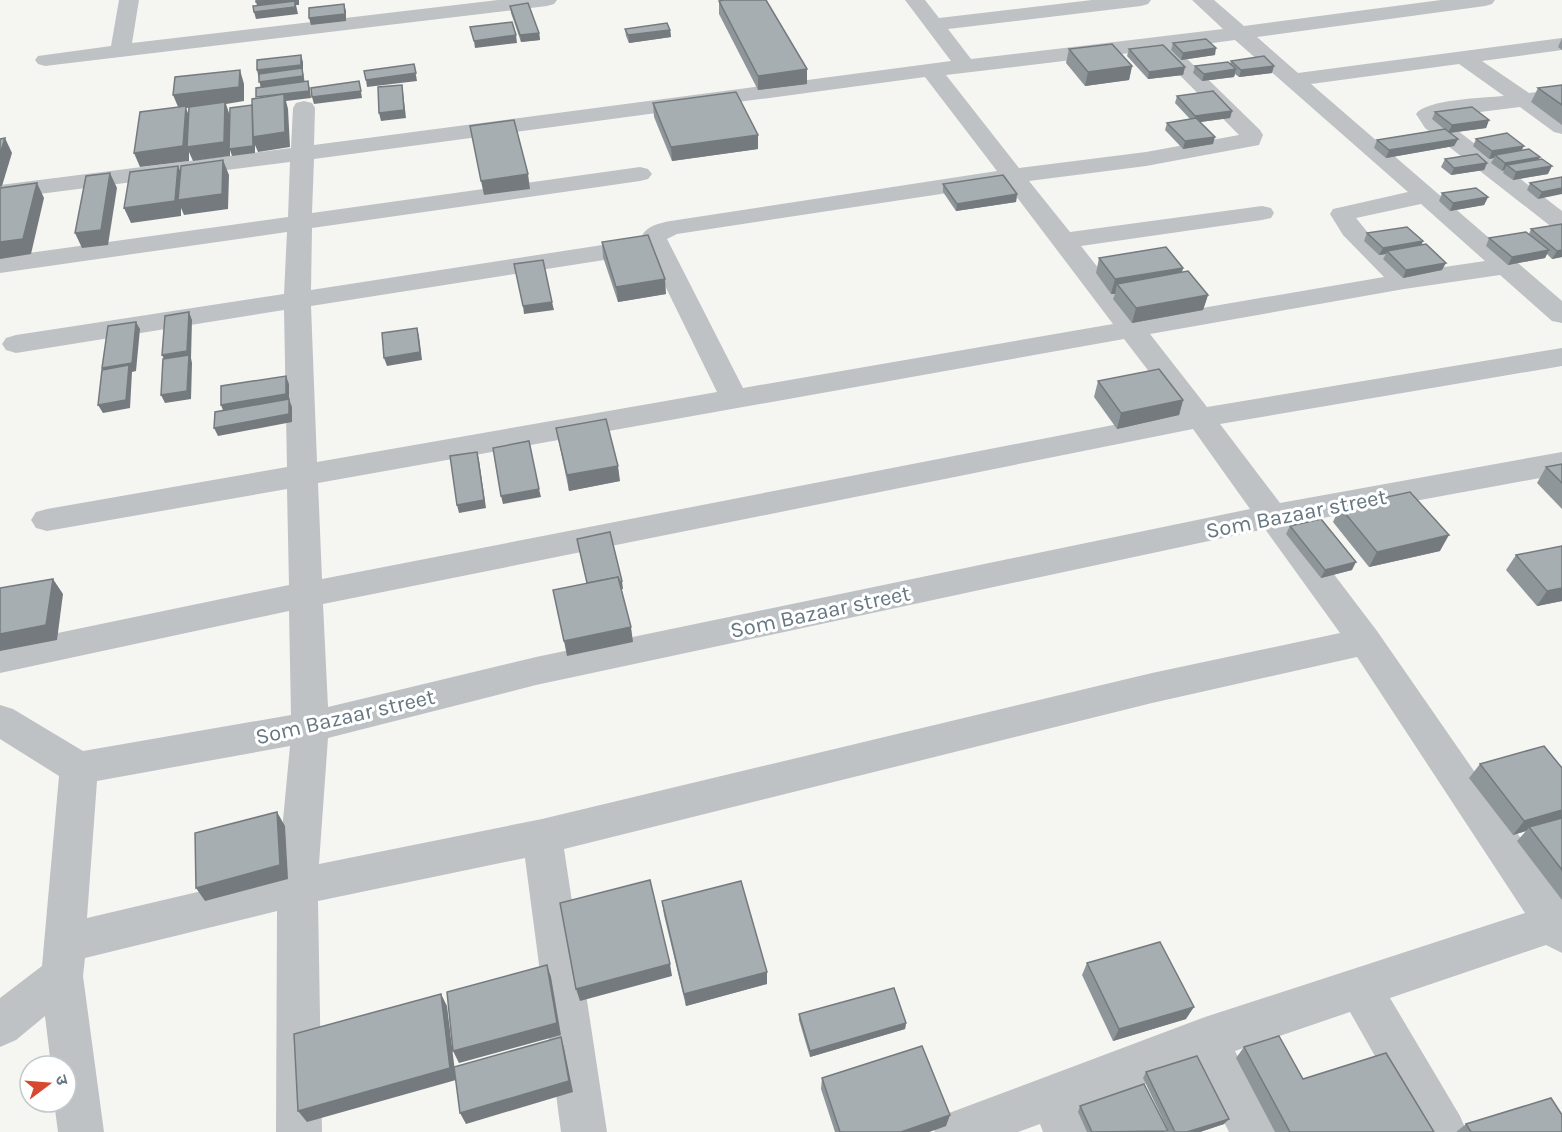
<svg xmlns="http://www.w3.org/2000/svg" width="1562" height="1132" font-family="Karla,'Noto Sans Devanagari',sans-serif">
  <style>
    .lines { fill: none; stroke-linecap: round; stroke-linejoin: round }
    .minor { fill: #bec2c5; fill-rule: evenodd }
    .wall { fill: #8f9699 }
    .shaded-wall { fill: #747a7d; fill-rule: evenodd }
    .building { fill: #a6aeb2; stroke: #747a7d; stroke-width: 1.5 }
    .labels { text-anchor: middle; stroke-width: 6; stroke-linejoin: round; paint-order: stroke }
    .street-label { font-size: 22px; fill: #667781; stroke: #fff }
  </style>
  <rect width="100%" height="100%" fill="#f5f5f2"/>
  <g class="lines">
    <!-- minor -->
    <g class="minor">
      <polygon points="119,0 139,0 132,43 498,0 557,0 554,4 547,6 45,66 38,64 35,60 38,56 111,46"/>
      <path d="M905 0H925L939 18 1092 0H1151L1148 4 1141 6 948 29 971 59 1223 29 1192 0H1214L1244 26 1441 0H1495L1492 4 1485 6 1257 37 1298 73 1562 38V50L1482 61 1529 93 1562 89V103L1545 105 1562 117V134L1554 132 1520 107 1440 117 1562 211V230L1553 228 1425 128 1416 114C1426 99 1485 98 1504 96L1459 64 1311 84 1562 301V323L1552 321 1500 275 1404 289 1150 334 1207 407 1562 348V366L1220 424 1280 503 1562 452V474L1295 523 1377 631 1562 898V953L1546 945 1390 998 1460 1116 1467 1132H1418L1350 1012 1235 1051 1277 1132H1229L1195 1065 1080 1109 1089 1132H1043L1040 1124 1018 1132H934L941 1116 1205 1017 1525 913 1357 657 1152 703 564 849 607 1132H561L525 858 318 901 322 1132H276L277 911 85 958 83 976 104 1132H58L54 1102H66V1066H51L45 1016 16 1040 0 1047V998L42 966 59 776 0 739V705L13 709 83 751 291 715 289 611 0 673V645L289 585 287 489 47 531 36 528 31 520 36 512 47 509 287 467 284 310 16 353 6 350 2 344 6 338 16 335 284 294 287 232 0 273V257L288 217 290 162 0 199V185L291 148 293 108 296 103 304 101 312 103 315 108 314 145 951 61ZM1235 40 1408 192 1333 209 1330 214 1343 235 1384 277 1138 319 1081 246 1262 220 1271 218 1274 213 1271 208 1262 206 1070 232 1029 181 1146 166 1259 145 1263 135 1260 130 1176 48ZM1155 50 1239 135 1146 152 1019 168 946 75ZM925 77 997 171 677 220C664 222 644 225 641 239L311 290 312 228 640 181 648 179 652 174 648 169 640 167 312 213 314 159ZM1007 184 1113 324 743 388 667 239 677 234ZM1421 204 1485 261 1410 272 1369 234 1356 218ZM649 253 717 392 317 462 311 306ZM1124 339 1180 412 322 579 318 483ZM1193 429 1250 509 536 657 328 707 323 604ZM1265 529 1340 633 1152 673 542 819 319 864 328 738 536 685ZM290 746 278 873 87 918 97 781Z"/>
    </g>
  </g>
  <!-- wall -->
  <g class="wall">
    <polygon points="719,1 807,69 807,84 758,90 719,14"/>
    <polygon points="510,6 539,33 540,40 521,42 511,13"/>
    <polygon points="625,29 670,30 671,37 629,43 626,36"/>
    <polygon points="1562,38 1562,50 1558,47"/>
    <polygon points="1173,43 1215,55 1181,60 1171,50"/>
    <polygon points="1069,49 1132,66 1129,80 1085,86 1066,63"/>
    <polygon points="1129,49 1185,67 1183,75 1148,79 1127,56"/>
    <polygon points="1231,61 1272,73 1239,77 1235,74 1234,77 1202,81 1193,73 1195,66 1230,64"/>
    <polygon points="1562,85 1562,125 1531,102 1538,88"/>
    <polygon points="1177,96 1232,111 1230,118 1200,122 1213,144 1183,149 1165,130 1167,123 1190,119 1175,103"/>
    <polygon points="653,103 758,149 672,161 654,117"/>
    <polygon points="1435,112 1489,120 1486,128 1450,133 1458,139 1454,146 1386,158 1374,148 1377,140 1444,129 1432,119"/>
    <polygon points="1476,139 1521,151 1539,159 1548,174 1513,180 1503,173 1504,170 1502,171 1491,163 1494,158 1489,159 1473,146"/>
    <polygon points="1445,159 1487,163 1484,170 1451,175 1441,167"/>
    <polygon points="1562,177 1538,199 1527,190 1530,183"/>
    <polygon points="943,184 1017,194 1016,202 956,211 943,192"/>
    <polygon points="1442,193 1488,197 1484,205 1450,211 1439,201"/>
    <polygon points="1562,224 1562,257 1552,259 1547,254 1545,258 1508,265 1486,246 1489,238 1529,234 1531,229"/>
    <polygon points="1367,233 1422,245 1442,270 1403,278 1383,259 1386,254 1379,255 1364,241"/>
    <polygon points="602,242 666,294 618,302 603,257"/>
    <polygon points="1099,258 1183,268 1182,272 1208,295 1203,310 1132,323 1113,299 1115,294 1111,294 1096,273"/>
    <polygon points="1098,381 1183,400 1179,415 1117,429 1094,397"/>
    <polygon points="556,428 620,481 569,491"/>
    <polygon points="1562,464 1562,509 1537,483 1546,467"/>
    <polygon points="1340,507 1440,551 1369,567 1333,522"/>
    <polygon points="1290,526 1352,570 1321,578 1286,534"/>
    <polygon points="1516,555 1562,601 1537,606 1506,570"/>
    <polygon points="1480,764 1562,768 1562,900 1517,841 1526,831 1513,835 1469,778"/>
    <polygon points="662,901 767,972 767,984 686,1006 664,915"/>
    <polygon points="1087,963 1186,1019 1113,1041 1082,975"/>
    <polygon points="799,1014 906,1023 905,1029 810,1057 799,1020"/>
    <polygon points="1244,1047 1303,1079 1434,1132 1275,1132 1236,1058"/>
    <polygon points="1146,1072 1224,1124 1200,1132 1169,1132 1143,1078"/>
    <polygon points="822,1078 946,1126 929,1132 835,1132 821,1089"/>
    <polygon points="1080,1106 1167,1132 1087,1132 1078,1112"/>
    <polygon points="1466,1124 1562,1132 1456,1132"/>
  </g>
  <!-- shaded-wall -->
  <g class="shaded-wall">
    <polygon points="273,0 299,0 299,5 296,5 298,14 256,19 254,12 258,9 256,2"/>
    <polygon points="344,4 346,11 346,21 311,25 309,18"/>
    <polygon points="670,30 671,37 629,43 628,35"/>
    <polygon points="539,33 540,40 521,42 520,35"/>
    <polygon points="516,35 517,43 475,48 474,41"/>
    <polygon points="1216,48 1215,55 1181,60 1183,53"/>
    <polygon points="301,55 303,62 303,72 305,84 261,89 257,70"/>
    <polygon points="414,64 417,81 367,87 366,80"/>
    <polygon points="1132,66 1129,80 1085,86 1088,72"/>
    <polygon points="1274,66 1272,73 1239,77 1241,70"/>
    <polygon points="1185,67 1183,75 1148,79 1149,72"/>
    <polygon points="807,69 807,84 758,90 758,76"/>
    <polygon points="1236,69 1234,77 1202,81 1204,74"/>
    <path d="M240 70 244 84V101L226 104 230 116 253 105H258L308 81 310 89 311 98 286 101 288 109 290 147 258 152 255 145V153L232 156 230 150V156L193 161 189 152V161L140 167 134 153 179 109 173 95ZM225 104 191 121 186 108Z"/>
    <polygon points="359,81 362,98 314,104 312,97"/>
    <polygon points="402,85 403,92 406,118 381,121 379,113"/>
    <polygon points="1232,111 1230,118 1193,123 1195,116"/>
    <polygon points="1489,120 1486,128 1448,133 1452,125"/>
    <polygon points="758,135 758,149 672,161 671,147"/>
    <polygon points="1215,137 1213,144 1183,149 1185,141"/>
    <polygon points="5,138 12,153 2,186 0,187 0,154"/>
    <polygon points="1458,139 1454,146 1386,158 1389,150"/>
    <polygon points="1524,146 1520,153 1495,155 1494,158 1489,159 1492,151"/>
    <polygon points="1540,157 1536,165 1507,165 1504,170 1502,171 1505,163"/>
    <polygon points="223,160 229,175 228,209 184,215 181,208 181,216 131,223 124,208 178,166 184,180"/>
    <polygon points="1487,163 1484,170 1451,175 1454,168"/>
    <polygon points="1552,166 1548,174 1513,180 1516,172"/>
    <polygon points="110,173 117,188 108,245 82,248 75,233"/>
    <polygon points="528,174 530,189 484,195 481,181"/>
    <polygon points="37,183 44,198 31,254 0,259 0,242"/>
    <polygon points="1562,188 1562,194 1538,199 1542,192"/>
    <polygon points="1017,194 1016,202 956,211 957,204"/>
    <polygon points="1488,197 1484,205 1450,211 1453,203"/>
    <polygon points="1423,241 1420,249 1387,251 1386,254 1379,255 1383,248"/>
    <polygon points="1549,250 1545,258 1508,265 1512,257"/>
    <polygon points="1562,250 1562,257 1552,259 1557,251"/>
    <polygon points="1446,263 1442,270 1403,278 1406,270"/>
    <polygon points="1183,268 1178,283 1117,284 1115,294 1111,294 1115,279"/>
    <polygon points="665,279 666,294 618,302 616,287"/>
    <polygon points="1208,295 1203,310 1132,323 1136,308"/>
    <polygon points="552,302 554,310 524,314 523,306"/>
    <polygon points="189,312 192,320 191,358 192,363 191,399 165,403 161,395 166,363 162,355"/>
    <polygon points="136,322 140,329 136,371 132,372 130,408 103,413 98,405 106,376 102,368"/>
    <polygon points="417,328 419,336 422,360 387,366 384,358"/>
    <polygon points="286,376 289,384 289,399 292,407 292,422 218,436 214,428 224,413 221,405"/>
    <polygon points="1183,400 1179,415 1117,429 1121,413"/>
    <polygon points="477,452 479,460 486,508 459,513 457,505"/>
    <polygon points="618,466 620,481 569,491 567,475"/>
    <polygon points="539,489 541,497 503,504 501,496"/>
    <polygon points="1449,535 1440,551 1369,567 1377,552"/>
    <polygon points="1356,562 1352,570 1321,578 1325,570"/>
    <polygon points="53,579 63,594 57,640 0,651 0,634"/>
    <polygon points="622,581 623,589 589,596"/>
    <polygon points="1562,588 1562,601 1537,606 1547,591"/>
    <polygon points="631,627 633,642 567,656 564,641"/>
    <polygon points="1562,810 1562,820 1529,827 1526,831 1513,835 1524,821"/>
    <polygon points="277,812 285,826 288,879 205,901 196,888"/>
    <polygon points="670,964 672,976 580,1001 576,989"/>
    <polygon points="547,965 551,977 561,1035 459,1063 453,1051"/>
    <polygon points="767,972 767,984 686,1006 684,994"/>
    <polygon points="441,994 447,1006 456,1080 307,1122 298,1111"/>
    <polygon points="1194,1007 1186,1019 1113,1041 1119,1029"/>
    <polygon points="906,1023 905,1029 810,1057 810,1051"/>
    <polygon points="561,1037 564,1048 573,1092 466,1124 460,1113"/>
    <polygon points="950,1115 946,1126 929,1132 901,1132"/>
    <polygon points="1229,1119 1224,1124 1200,1132 1187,1132"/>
  </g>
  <!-- building -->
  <g class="building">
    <polygon points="256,0 273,0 256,2"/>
    <polygon points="724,0 766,0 807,69 758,76 719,1"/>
    <polygon points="295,1 295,7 254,12 253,6"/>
    <polygon points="528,3 539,33 520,35 510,6"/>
    <polygon points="344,4 345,14 309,18 309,8"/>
    <polygon points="512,22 516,35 474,41 470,27"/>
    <polygon points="667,23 670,30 628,35 625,29"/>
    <polygon points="1206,39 1216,48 1183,53 1173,43"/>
    <polygon points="1112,44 1132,66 1088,72 1069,49"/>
    <polygon points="1163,45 1185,67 1149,72 1129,49"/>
    <polygon points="301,55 301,65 257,70 257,60"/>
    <polygon points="1264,56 1274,66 1241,70 1231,61"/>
    <polygon points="1228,62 1236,69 1204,74 1195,66"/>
    <polygon points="414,64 416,73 366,80 364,71"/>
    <polygon points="302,68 303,76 259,82 259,74"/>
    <polygon points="240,70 239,87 173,95 175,77"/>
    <polygon points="308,81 309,91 256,97 256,88"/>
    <polygon points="359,81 361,91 312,97 311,88"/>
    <polygon points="402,85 404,110 379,113 378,87"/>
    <polygon points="1562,85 1562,105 1538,88"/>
    <polygon points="1213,91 1232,111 1195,116 1177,96"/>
    <polygon points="736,92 758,135 671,147 653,103"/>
    <polygon points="284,94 285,132 253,137 252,99"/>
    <polygon points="225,102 224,142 187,147 189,107"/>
    <polygon points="252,105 253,146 229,149 230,108"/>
    <polygon points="186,106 183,146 134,153 140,112"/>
    <polygon points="1472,107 1489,120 1452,125 1435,112"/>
    <polygon points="1196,118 1215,137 1185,141 1167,123"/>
    <polygon points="514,120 528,174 481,181 470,126"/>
    <polygon points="1445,129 1458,139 1389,150 1377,140"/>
    <polygon points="1507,133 1524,146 1492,151 1476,139"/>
    <polygon points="5,138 0,154 0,139"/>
    <polygon points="1529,149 1540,157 1505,163 1495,155"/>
    <polygon points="1477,154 1487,163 1454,168 1445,159"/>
    <polygon points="1542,159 1552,166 1516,172 1507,165"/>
    <polygon points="223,160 222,194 178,200 181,166"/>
    <polygon points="178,166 175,201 124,208 130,172"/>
    <polygon points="110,173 101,230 75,233 86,176"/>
    <polygon points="1003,175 1017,194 957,204 943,184"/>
    <polygon points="1562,177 1562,188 1542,192 1530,183"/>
    <polygon points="37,183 23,239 0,242 0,188"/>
    <polygon points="1476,188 1488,197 1453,203 1442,193"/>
    <polygon points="1562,224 1562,250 1557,251 1531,229"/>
    <polygon points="1407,227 1423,241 1383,248 1367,233"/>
    <polygon points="1526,232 1549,250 1512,257 1489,238"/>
    <polygon points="648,235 665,279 616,287 602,242"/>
    <polygon points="1426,244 1446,263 1406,270 1387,251"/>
    <polygon points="1166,247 1183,268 1115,279 1099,258"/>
    <polygon points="543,260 552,302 523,306 514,264"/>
    <polygon points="1188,271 1208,295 1136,308 1117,284"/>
    <polygon points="189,312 187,351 162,355 165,316"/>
    <polygon points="136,322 132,363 102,368 108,326"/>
    <polygon points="417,328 420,352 384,358 382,333"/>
    <polygon points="189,355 187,391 161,395 163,359"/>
    <polygon points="129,365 126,400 98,405 102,370"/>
    <polygon points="1159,369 1183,400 1121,413 1098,381"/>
    <polygon points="286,376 286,394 221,405 221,386"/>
    <polygon points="289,399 289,414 214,428 215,412"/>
    <polygon points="606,419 618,466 567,475 556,428"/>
    <polygon points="529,441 539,489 501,496 493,448"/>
    <polygon points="477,452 484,500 457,505 450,456"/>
    <polygon points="1562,464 1562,483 1546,467"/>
    <polygon points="1410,492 1449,535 1377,552 1340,507"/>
    <polygon points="1321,519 1356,562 1325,570 1290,526"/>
    <polygon points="610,532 622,581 620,582 618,577 587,583 577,539"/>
    <polygon points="1562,546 1562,588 1547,591 1516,555"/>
    <polygon points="618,577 631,627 564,641 553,590"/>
    <polygon points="53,579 46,625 0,634 0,588"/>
    <polygon points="1544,746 1562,768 1562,810 1524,821 1480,764"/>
    <polygon points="277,812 280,865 196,888 195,833"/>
    <polygon points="1562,818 1562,870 1529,827"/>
    <polygon points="650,880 670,964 576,989 560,903"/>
    <polygon points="741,881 767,972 684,994 662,901"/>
    <polygon points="1160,942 1194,1007 1119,1029 1087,963"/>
    <polygon points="547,965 557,1023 453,1051 447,992"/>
    <polygon points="894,988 906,1023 810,1051 799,1014"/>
    <polygon points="441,994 450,1068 298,1111 294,1034"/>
    <polygon points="1279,1036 1303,1079 1386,1053 1434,1132 1290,1132 1244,1047"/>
    <polygon points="561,1037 569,1081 460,1113 454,1067"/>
    <polygon points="922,1046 950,1115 901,1132 840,1132 822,1078"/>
    <polygon points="1197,1056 1229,1119 1187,1132 1175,1132 1146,1072"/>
    <polygon points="1144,1084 1168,1131 1092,1132 1080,1106"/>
    <polygon points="1551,1098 1562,1115 1562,1132 1471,1132 1466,1124"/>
  </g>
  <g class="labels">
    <!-- street labels -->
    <g class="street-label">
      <text transform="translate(1296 513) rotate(-11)" y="8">Som Bazaar street</text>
      <text transform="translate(820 611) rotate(-12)" y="8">Som Bazaar street</text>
      <text transform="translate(345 716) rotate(-13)" y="8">Som Bazaar street</text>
    </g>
  </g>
  <!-- north arrow -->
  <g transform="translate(48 1084) rotate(74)"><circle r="28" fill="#ffffff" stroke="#c2c9cd" stroke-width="1.5"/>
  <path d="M0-4.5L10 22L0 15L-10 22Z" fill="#d64830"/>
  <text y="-9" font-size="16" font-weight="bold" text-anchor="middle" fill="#667781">उ</text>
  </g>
</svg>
